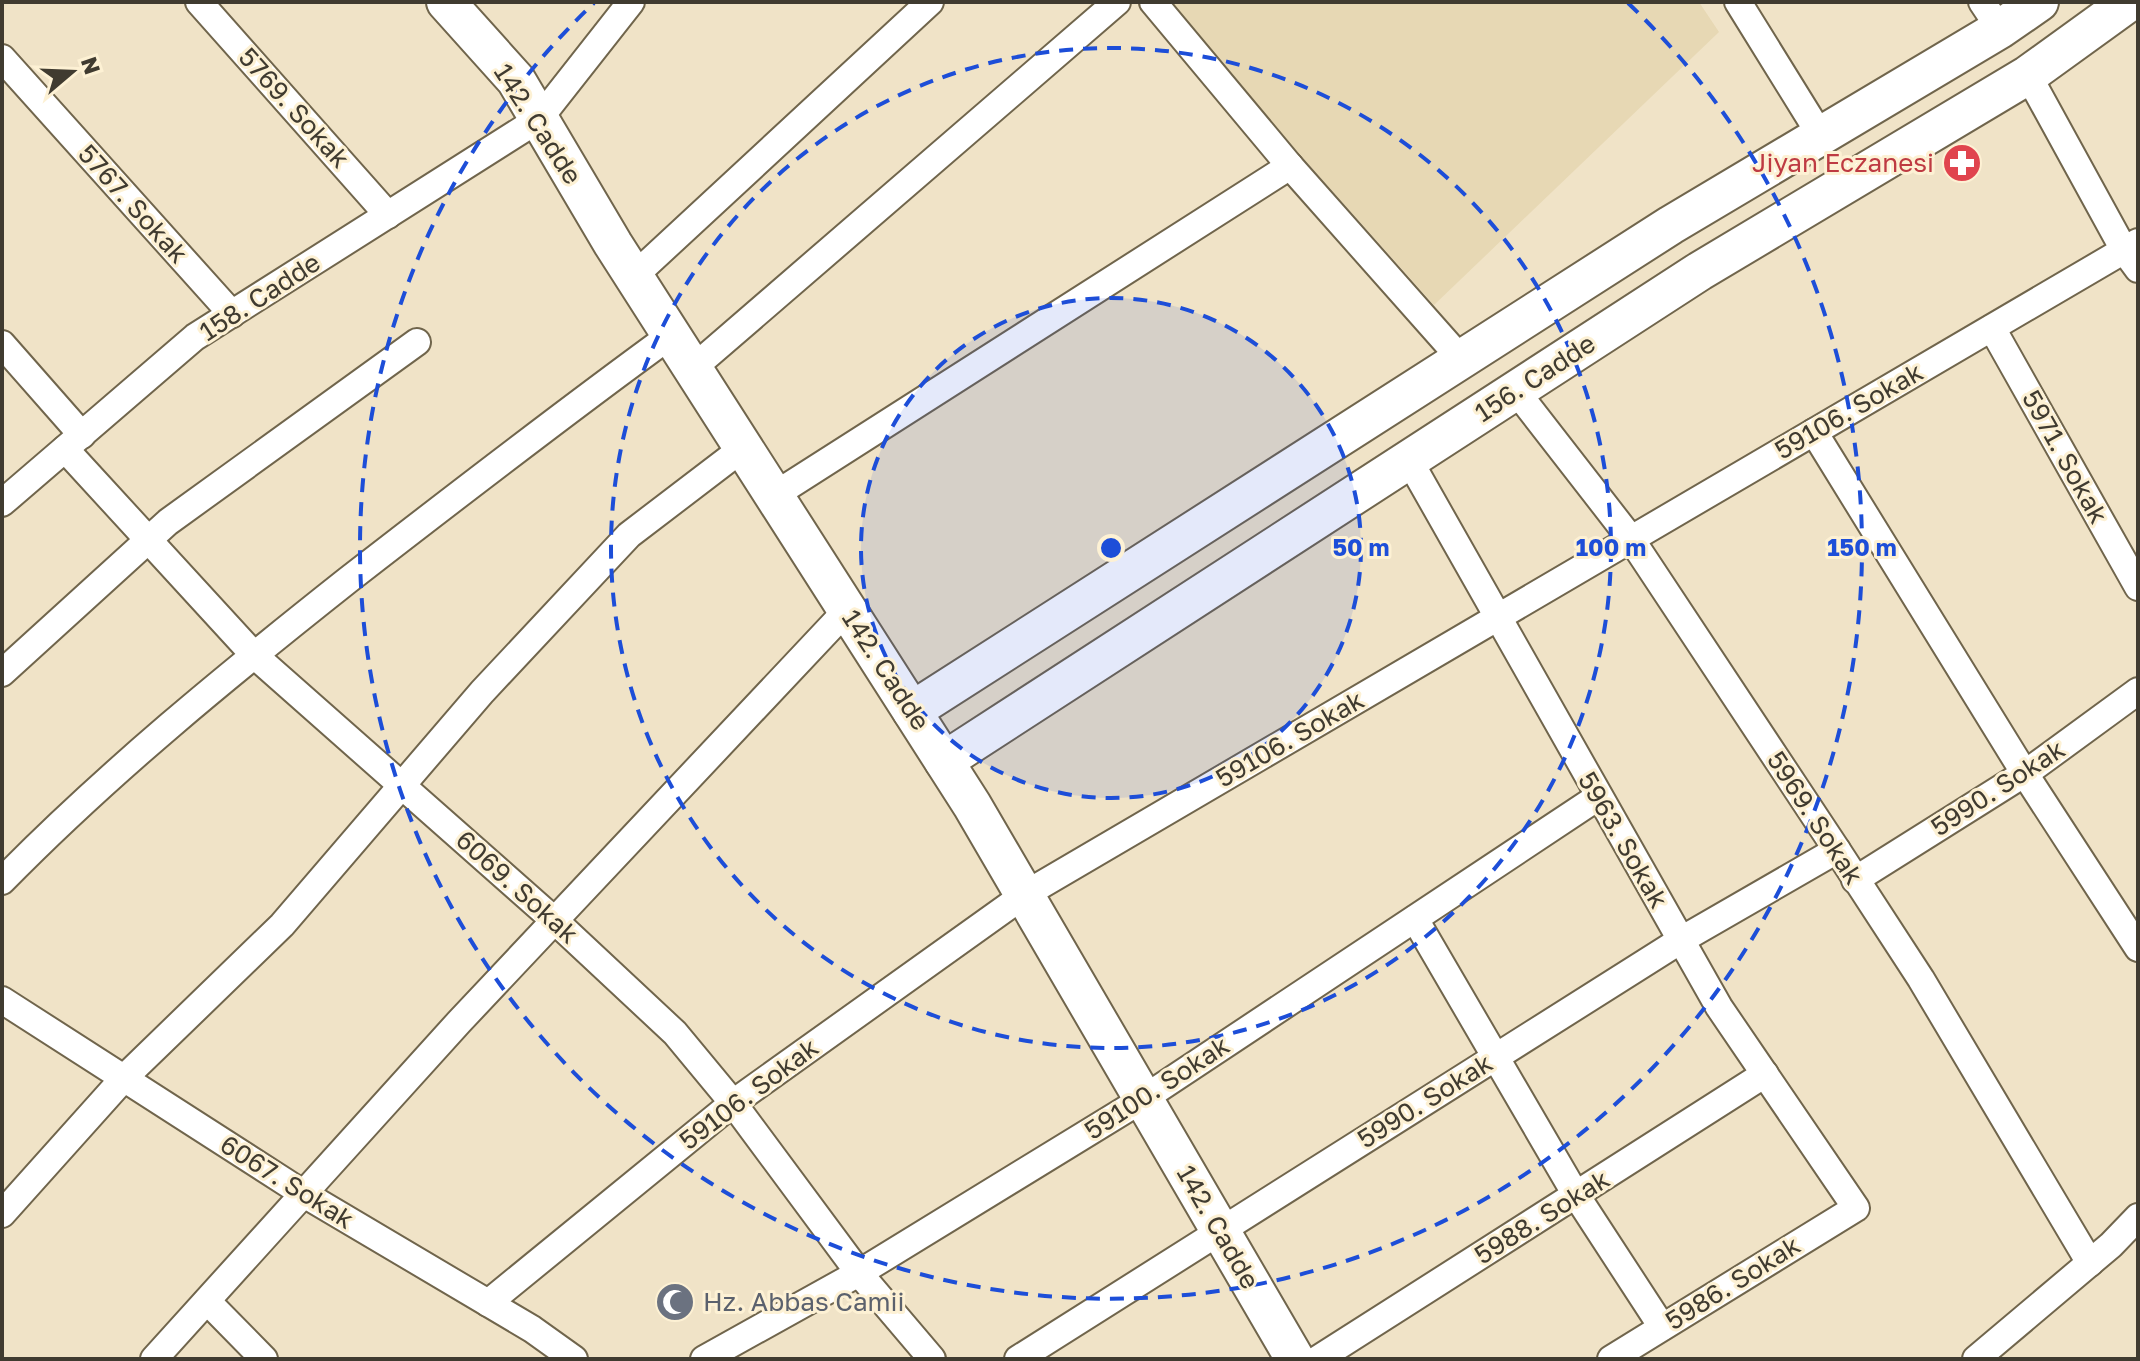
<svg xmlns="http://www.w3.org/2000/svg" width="2140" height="1361" font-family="'Golos Text',sans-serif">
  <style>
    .built { fill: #e7d8b4 }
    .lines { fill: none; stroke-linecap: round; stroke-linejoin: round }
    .street-casing { stroke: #70654c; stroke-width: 30 }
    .secondary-casing { stroke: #70654c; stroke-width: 42 }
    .street { stroke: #fff; stroke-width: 26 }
    .secondary { stroke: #fff; stroke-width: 38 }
    .ring { fill: none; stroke: #1d4ed8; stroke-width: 4; stroke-dasharray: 14 10 }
    .labels { text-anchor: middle; stroke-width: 6; stroke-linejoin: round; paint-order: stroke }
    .street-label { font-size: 26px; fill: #403b30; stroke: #fdf1d4 }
    .health-label { font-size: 26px; fill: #be3a42; stroke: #fdf1d4; text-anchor: end }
    .worship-label { font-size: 26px; fill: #5b616d; stroke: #fdf1d4; text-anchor: start }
    .centre { fill: #1d4ed8; stroke: #fdf1d4; stroke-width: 4 }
    .ring-label { font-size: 24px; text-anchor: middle; font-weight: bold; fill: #1d4ed8; stroke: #fdf1d4; stroke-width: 6; stroke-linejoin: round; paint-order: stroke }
  </style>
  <rect width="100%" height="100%" fill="#f0e3c7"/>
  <!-- built -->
  <polygon class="built" points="1164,2 1699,2 1719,32 1434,305"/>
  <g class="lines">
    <defs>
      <g id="street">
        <polyline points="199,2 388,215"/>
        <polyline points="1153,2 1290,166 1462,360"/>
        <polyline points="1738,2 1821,136"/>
        <polyline points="1982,2 2000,29"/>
        <polyline points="2,58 232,314"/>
        <polyline points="2028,75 2124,250 2138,269"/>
        <polyline points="633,277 930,2"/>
        <polyline points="1992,328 2138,587"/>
        <polyline points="2,344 82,435"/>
        <polyline points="692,369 1117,2"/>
        <polyline points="1516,391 1631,539 1837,850 1921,979 2090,1263"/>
        <polyline points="1814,432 2025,774 2138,948"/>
        <polyline points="65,449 254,655 554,920 675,1033 733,1103 859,1273 932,1359"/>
        <polyline points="1409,460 1719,1007 1856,1208 1611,1359"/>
        <polyline points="773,496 1290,166"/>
        <polyline points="2,503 195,337 539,119 631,2"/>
        <polyline points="2,673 168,522 417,342"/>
        <polyline points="1855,880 2030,770 2138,691"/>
        <path d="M2 881C109 772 228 675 348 580 455 497 561 415 671 335"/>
        <polyline points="1415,919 1576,1195 1662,1327"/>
        <polyline points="2,1000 304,1194 532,1329 574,1359"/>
        <polyline points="2,1214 123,1079 282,925 482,692 629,535 743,448"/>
        <polyline points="207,1301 264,1359"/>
        <polyline points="488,1303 733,1103 1024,895 2138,242"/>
        <polyline points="154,1359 459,1022 847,610"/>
        <polyline points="704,1359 859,1273 1143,1099 1598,797"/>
        <polyline points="1018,1359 1681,940 1837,850"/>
        <polyline points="1318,1359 1765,1074"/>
        <polyline points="1976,1359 2111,1245 2138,1217"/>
      </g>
      <g id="secondary">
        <polyline points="446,2 516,80 613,244 972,805 1295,1359"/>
        <polyline points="912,711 1671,225 2000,29 2039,2"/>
        <polyline points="944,761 1700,271 2028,75 2129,2"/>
      </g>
    </defs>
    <!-- street casing -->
    <use href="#street" class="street-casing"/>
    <!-- secondary casing -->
    <use href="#secondary" class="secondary-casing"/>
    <!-- street -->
    <use href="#street" class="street"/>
    <!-- secondary -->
    <use href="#secondary" class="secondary"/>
  </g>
  <!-- distance rings -->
  <circle cx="1111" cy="548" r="250" fill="#1d4ed8" fill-opacity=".12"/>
  <g class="ring">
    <circle cx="1111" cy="548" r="250"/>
    <circle cx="1111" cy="548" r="500"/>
    <path d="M1628 3A751 751 0 1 1 594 3"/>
  </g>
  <!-- icons -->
  <defs>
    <symbol id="pharmacy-disc" viewBox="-11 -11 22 22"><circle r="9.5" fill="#e0444e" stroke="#fdf1d4"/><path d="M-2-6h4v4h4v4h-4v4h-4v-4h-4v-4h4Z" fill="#fff"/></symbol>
    <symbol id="mosque-disc" viewBox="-11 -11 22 22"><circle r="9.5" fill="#6b7280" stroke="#fdf1d4"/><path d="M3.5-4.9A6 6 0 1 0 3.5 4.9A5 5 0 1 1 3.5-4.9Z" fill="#fff"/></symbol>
  </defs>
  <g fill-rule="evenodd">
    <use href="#pharmacy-disc" x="1940" y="141" width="44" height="44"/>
    <use href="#mosque-disc" x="653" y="1280" width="44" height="44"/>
  </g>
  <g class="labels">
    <!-- street labels -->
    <g class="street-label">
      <text transform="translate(294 108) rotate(48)" y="9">5769. Sokak</text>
      <text transform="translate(538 124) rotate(57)" y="9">142. Cadde</text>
      <text transform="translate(133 204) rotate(48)" y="9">5767. Sokak</text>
      <text transform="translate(260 297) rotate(-33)" y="9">158. Cadde</text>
      <text transform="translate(1535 378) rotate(-33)" y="9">156. Cadde</text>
      <text transform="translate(1849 411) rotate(-30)" y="9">59106. Sokak</text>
      <text transform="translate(2065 457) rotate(61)" y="9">5971. Sokak</text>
      <text transform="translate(886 670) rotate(57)" y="9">142. Cadde</text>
      <text transform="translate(1290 739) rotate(-30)" y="9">59106. Sokak</text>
      <text transform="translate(1998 788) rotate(-33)" y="9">5990. Sokak</text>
      <text transform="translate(1815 818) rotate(57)" y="9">5969. Sokak</text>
      <text transform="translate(1623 840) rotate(60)" y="9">5963. Sokak</text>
      <text transform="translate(517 887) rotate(42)" y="9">6069. Sokak</text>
      <text transform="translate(1157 1088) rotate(-33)" y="9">59100. Sokak</text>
      <text transform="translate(749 1094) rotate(-37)" y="9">59106. Sokak</text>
      <text transform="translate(1425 1101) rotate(-32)" y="9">5990. Sokak</text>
      <text transform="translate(287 1182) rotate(32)" y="9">6067. Sokak</text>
      <text transform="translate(1542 1217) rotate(-32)" y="9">5988. Sokak</text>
      <text transform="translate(1218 1227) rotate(60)" y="9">142. Cadde</text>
      <text transform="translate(1733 1283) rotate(-32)" y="9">5986. Sokak</text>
    </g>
    <!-- health labels -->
    <g class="health-label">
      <text x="1934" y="172">Jiyan Eczanesi</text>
    </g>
    <!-- worship labels -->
    <g class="worship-label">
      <text x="703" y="1311">Hz. Abbas Camii</text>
    </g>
  </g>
  <circle cx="1111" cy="548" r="12" class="centre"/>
  <g class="ring-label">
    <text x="1361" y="556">50 m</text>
    <text x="1611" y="556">100 m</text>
    <text x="1862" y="556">150 m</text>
  </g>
  <!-- border -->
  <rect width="2140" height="1361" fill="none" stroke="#403b30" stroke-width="8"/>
  <!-- north arrow -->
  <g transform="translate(72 72) rotate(71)" stroke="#fdf1d4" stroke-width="6" paint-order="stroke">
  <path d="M0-6L14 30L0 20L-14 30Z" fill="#403b30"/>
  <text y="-12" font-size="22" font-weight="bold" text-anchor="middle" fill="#403b30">N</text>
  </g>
</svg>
